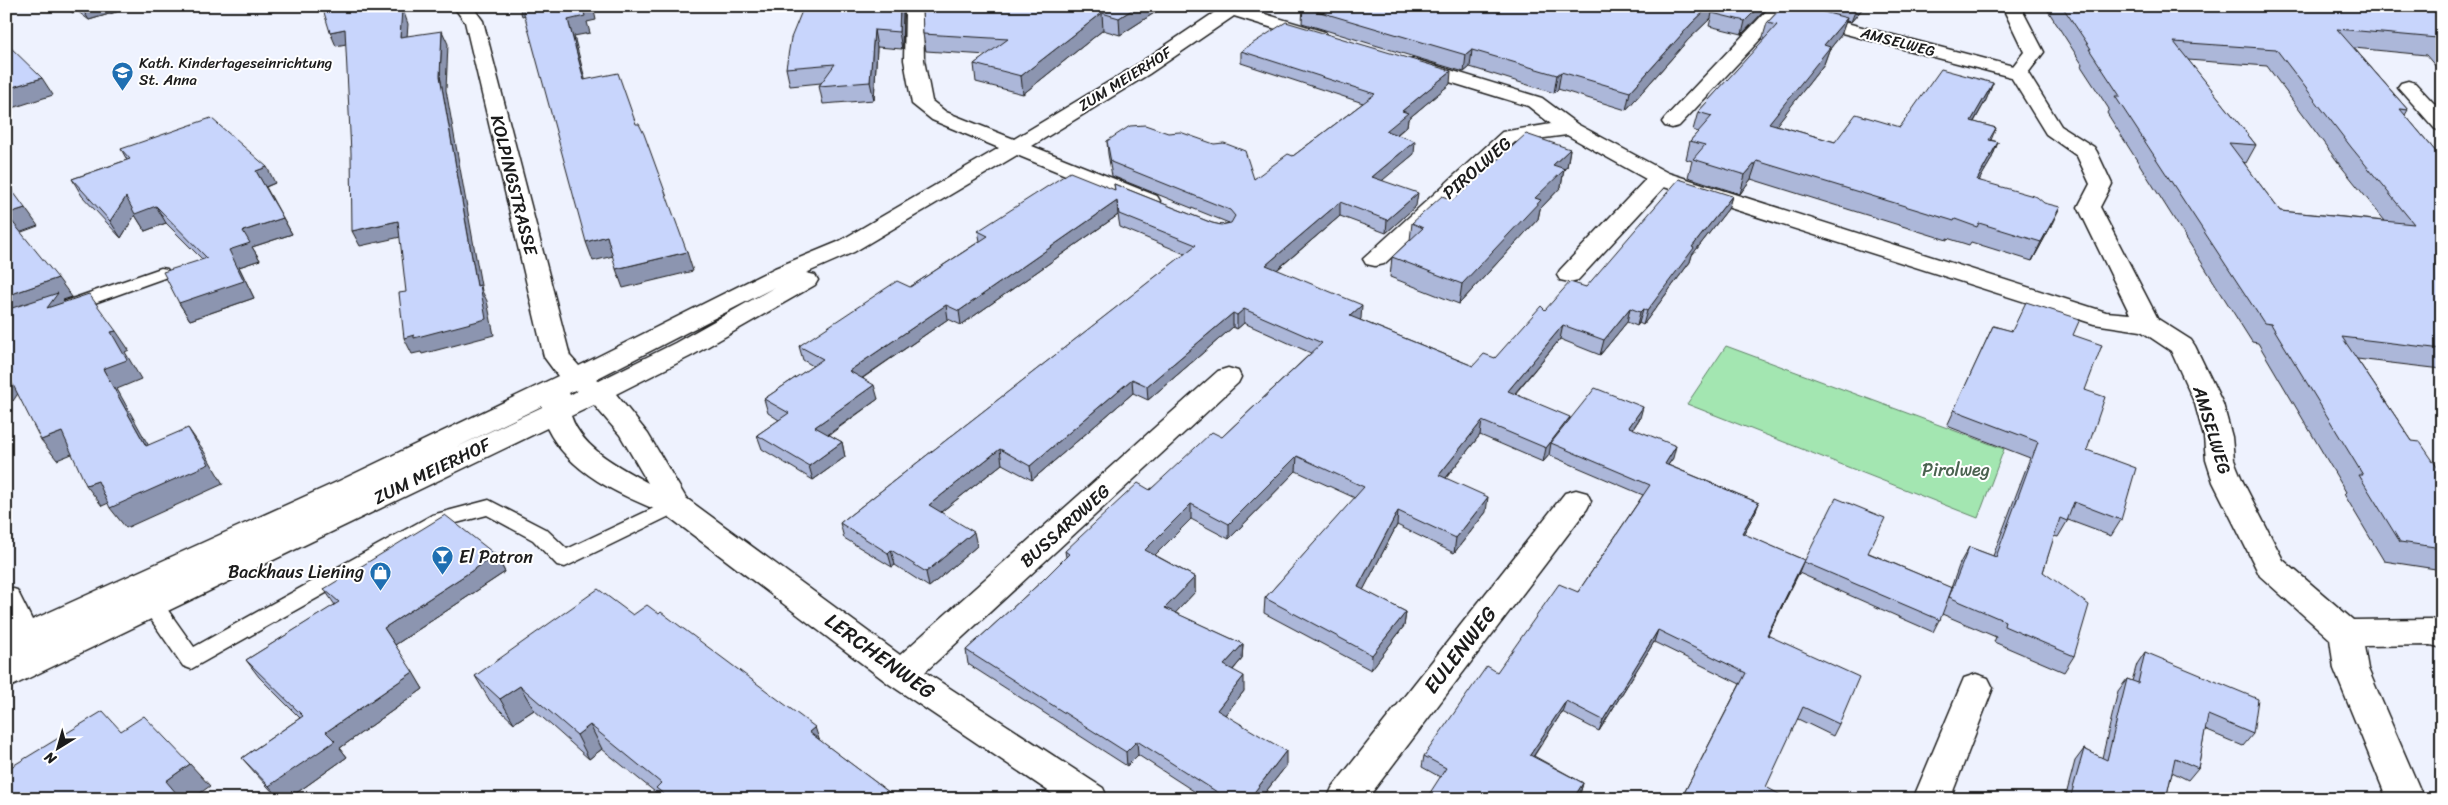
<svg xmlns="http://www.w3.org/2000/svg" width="2448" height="805" font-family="Sriracha,sans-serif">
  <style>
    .green { fill: #a3e6b1; stroke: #608166 }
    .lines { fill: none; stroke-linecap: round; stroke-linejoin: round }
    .service-casing { stroke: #1c1c1c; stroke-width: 3 }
    .minor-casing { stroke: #1c1c1c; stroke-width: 3 }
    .service { fill: #fff; fill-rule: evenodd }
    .minor { fill: #fff; fill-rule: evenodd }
    .wall { fill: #acb7d9; stroke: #1c1c1c; fill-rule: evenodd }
    .shaded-wall { fill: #8c95b0; stroke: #1c1c1c }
    .building { fill: #c8d5fc; stroke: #1c1c1c; fill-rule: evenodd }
    .labels { text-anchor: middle; stroke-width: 4; stroke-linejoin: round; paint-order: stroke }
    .far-street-label { font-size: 15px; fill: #1c1c1c; stroke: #fff }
    .far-poi-label { font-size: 15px; fill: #1c1c1c; stroke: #fff; text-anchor: start }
    .street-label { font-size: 18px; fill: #1c1c1c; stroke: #fff }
    .park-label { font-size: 18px; fill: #4b6350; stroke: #fff }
    .poi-label { font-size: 18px; fill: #1c1c1c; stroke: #fff; text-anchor: start }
    .near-street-label { font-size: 21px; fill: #1c1c1c; stroke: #fff }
  </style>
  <rect width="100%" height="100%" fill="#eef2fe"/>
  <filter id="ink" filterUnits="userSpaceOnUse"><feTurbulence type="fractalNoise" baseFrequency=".02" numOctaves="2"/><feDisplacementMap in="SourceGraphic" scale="10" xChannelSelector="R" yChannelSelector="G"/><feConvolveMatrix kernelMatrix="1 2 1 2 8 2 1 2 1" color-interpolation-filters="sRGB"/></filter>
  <g filter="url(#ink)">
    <!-- green -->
    <polygon class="green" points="1726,346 2004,449 1978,518 1687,404"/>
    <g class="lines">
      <defs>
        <g id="service">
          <polygon points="161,268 167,269 169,273 167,277 75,310 63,310 60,306 63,302"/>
          <polygon points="675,498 682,500 685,505 682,510 565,567 557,565 533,540 487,515 445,526 191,669 183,666 134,595 137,589 145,587 153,589 194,647 432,515 489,500 547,530 567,549"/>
        </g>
        <g id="minor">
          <path d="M453 6H472L483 21 570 356 579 366 775 268 838 242 999 148 932 120 912 104 904 60 905 13 911 6H931L923 14 924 60 932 101 946 112 1014 139 1135 66 1224 6H1246L1245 8 1325 32 1327 36 1325 40 1318 42 1234 16 1149 74 1032 146 1157 196 1160 201 1157 206 1149 208 1141 206 1017 155 854 252 806 273 815 275 818 280 815 285 693 355 616 394 648 434 686 498 900 655 1218 371 1228 368 1238 371 1241 377 1238 383 925 672 1103 788 1108 799H1060L889 684 664 513C620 495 569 473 547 428L6 689V660L9 658 6 659V587L17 590 32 620 339 481 558 376 544 357 465 22ZM775 287 675 343 599 381 596 379ZM575 390 577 391 570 395 569 393ZM594 405 620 435 648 483C620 467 582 449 571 416ZM542 406V407L455 448Z"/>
          <polygon points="1771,6 1794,6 1804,12 2013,66 2024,52 2002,6 2020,6 2044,52 2028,73 2061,126 2094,147 2097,152 2112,184 2100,207 2158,319 2191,340 2195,346 2223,404 2232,437 2234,460 2243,482 2283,560 2353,620 2431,619 2442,622 2442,648 2431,645 2364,646 2368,669 2424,799 2387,799 2334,669 2330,639 2260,576 2213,482 2206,460 2204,437 2195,404 2171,351 2141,331 2094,324 1664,187 1578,280 1569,282 1560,280 1557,275 1560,270 1646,179 1567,135 1515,142 1384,264 1375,266 1366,264 1363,259 1502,132 1551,124 1528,106 1407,69 1404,65 1407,61 1414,59 1542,98 1577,124 1668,173 2106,312 2130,314 2078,207 2090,184 2077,156 2046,134 2011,77 1792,20 1783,15 1679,126 1672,128 1665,126 1662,122 1665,118"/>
          <polygon points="2408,81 2415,83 2442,112 2442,131 2435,129 2398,87 2401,83"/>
          <polygon points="1576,490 1587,493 1591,501 1587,509 1367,799 1327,799 1332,788 1565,493"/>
          <polygon points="1976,674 1988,678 1993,688 1950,799 1913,799 1964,678"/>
        </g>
      </defs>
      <!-- service casing -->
      <use href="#service" class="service-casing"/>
      <!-- minor casing -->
      <use href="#minor" class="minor-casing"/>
      <!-- service -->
      <use href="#service" class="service"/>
      <!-- minor -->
      <use href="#minor" class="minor"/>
    </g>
    <!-- wall -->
    <g class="wall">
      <polygon points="63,6 136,6 89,20 77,11 73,13"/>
      <polygon points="922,6 1165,6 1120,35 1103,30 1023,94 976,82 974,64 987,55 926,51 923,34"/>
      <polygon points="1303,6 1769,6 1742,34 1709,26 1711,18 1688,40 1626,110 1558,89 1554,93 1470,67 1464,72 1302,23 1303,7"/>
      <polygon points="1783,6 1868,6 1866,9 1863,8 1851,22 1846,21 1841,35 1829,50 1824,64 1776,125 1835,142 1900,127 1993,83 1986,100 1974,122 1996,128 1991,140 1998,142 1991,160 1979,180 2051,226 2032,261 1971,242 1969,245 1947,238 1947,240 1751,179 1740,194 1688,177 1692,161 1686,159 1690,141 1698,132 1693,130 1698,112 1764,40 1762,40 1767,23"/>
      <path d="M2045 6H2442V74L2426 55 2354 48 2408 110 2405 115 2442 159V369L2357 359 2412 441 2442 474V570L2384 561 2344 494 2346 492 2258 343 2252 342 2107 113 2109 109 2081 66 2082 64ZM2188 60 2267 66 2340 165 2385 221 2280 211 2243 162 2246 163 2256 145Z"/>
      <polygon points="903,13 902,49 877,47 874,100 823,104 819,86 821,83 790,86 786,68"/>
      <polygon points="1241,51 1450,84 1408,119 1407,126 1397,135 1414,154 1382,180 1416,206 1386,233 1340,216 1277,270 1361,319 1360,320 1473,366 1495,358 1545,310 1586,287 1732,196 1728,209 1692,255 1690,262 1643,325 1639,323 1637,326 1627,322 1600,355 1560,339 1515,394 1569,421 1640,418 1633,429 1673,458 1668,465 1759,503 1754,515 1743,534 1804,560 1869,553 1951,588 1960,563 1969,547 1993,556 2030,458 1947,426 1993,326 2011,331 2073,335 2085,390 2087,450 2121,520 2111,536 2068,520 2058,537 2054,536 2043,572 2074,656 2064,672 1994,642 1996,637 1942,614 1933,632 1799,573 1768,635 1839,724 1833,736 1798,719 1681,799 1740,684 1654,642 1599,731 1562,712 1534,756 1583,783 1580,794 1440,777 1422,767 1424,756 1497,672 1578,592 1643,495 1549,455 1543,462 1480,435 1446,478 1486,512 1454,553 1397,525 1363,590 1406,612 1404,626 1371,670 1264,613 1265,598 1355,498 1296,471 1229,539 1191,519 1155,555 1195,577 1195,592 1175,613 1243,644 1242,659 1233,670 1244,691 1225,715 1286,766 1260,799 1206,799 1138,755 1127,766 968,664 966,650 1042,581 1066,557 1065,551 1222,437 1311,353 1244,323 1237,329 1233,327 1148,400 1133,393 1032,480 1002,464 941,512 977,546 929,587 895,565 892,567 844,538 840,523 1185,254 1120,227 1118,215 961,325 948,319 863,378 878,399 829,435 842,442 845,457 813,480 762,449 757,435 779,420 768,413 764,399 813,366 803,360 799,346 910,287 980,241 978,231 1115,190 1114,184 1212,223 1221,225 1229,223 1112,176 1108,154 1107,141 1254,179 1293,156 1363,103 1241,63"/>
      <polygon points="121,149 275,183 266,187 292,234 252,247 260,260 239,267 254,298 190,320 179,303 202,259 166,223 145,231 135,215 121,238 82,196 72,179 127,160"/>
      <polygon points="1570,149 1567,167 1564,169 1561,187 1540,209 1538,219 1459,304 1390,277 1392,257 1410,240 1412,223 1453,200"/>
      <polygon points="496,555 505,572 395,645 423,689 340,748 347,757 288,799 279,799 256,774 242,758 300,718 259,677 246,660 335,605 324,589"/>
      <polygon points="633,615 819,740 898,799 661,799 660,796 602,749 589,759 534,710 514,723 490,701 475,676"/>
      <polygon points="2145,652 2253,734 2243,746 2205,730 2198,768 2188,780 2172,772 2166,799 2065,799 2075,761 2084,749 2102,758 2118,691 2127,679 2132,681 2137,664"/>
    </g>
    <!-- shaded-wall -->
    <g class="shaded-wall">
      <polygon points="69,6 74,6 77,11 73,13"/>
      <polygon points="80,6 136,6 89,20"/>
      <polygon points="401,6 402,7 408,24 406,51 400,37"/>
      <polygon points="519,6 523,6 526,15 522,16"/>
      <polygon points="582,6 593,6 596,20 587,22 590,33 574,36 590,98 584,80 568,20"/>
      <polygon points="900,6 908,6 903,13 902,49 899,32"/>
      <polygon points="1138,6 1165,6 1120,35 1119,18"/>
      <polygon points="1710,6 1721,6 1712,13 1711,18 1688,40 1626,110 1630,92 1692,23"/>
      <polygon points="1760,6 1769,6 1742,34 1745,21"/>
      <polygon points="1858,6 1864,6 1863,8 1851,22 1856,9"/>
      <polygon points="1102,13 1103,30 1023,94 1021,76"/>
      <polygon points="1847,18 1841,35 1829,50 1824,64 1764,141 1769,123 1824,45"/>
      <polygon points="345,29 351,43 336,46 330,32"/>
      <polygon points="874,30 877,47 874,100 870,82"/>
      <polygon points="442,31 448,44 446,90 482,291 487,301 494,335 422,354 421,352 412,354 404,338 477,286 440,76"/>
      <polygon points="1472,50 1470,67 1464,72 1466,55"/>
      <polygon points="1451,71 1450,84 1408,119 1407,126 1385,144 1386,131 1402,111"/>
      <polygon points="1561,72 1558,89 1554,93 1557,75"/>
      <polygon points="42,78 53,95 6,110 6,89"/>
      <polygon points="1993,83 1986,100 1964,139 1971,121"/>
      <polygon points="1415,141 1414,154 1371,190 1372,177"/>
      <polygon points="1998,142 1991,160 1969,198 1977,180"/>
      <polygon points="1570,149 1567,167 1564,169 1561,187 1540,209 1538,219 1459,304 1462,284 1535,198 1553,165"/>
      <polygon points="1757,161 1751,179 1740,194 1745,175"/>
      <polygon points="267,167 275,183 265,187 256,171"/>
      <polygon points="1418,193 1416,206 1386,233 1387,220"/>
      <polygon points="1732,196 1728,209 1692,255 1690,262 1643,325 1647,311 1692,247"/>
      <polygon points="126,197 156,206 166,223 145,231 135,215 121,238 110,221"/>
      <polygon points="1117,201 1118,215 961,325 959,311"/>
      <polygon points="1340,202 1340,216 1266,279 1266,265"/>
      <polygon points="2060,207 2051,226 2032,261 2041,242"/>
      <polygon points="25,208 38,226 19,233 6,214"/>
      <polygon points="283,218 292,234 252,247 260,260 239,267 254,298 190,320 179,303 229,250 243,231"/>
      <polygon points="398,221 405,236 360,246 352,231"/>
      <polygon points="607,236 613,256 593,261 586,242"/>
      <polygon points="687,252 693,271 623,288 616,269"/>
      <polygon points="58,278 72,297 63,300 72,312 6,310 6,296"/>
      <polygon points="946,305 948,319 852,385 849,371"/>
      <polygon points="1362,305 1361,319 1349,331 1350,316"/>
      <polygon points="1630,308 1627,322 1600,355 1604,340"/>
      <polygon points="1244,309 1244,323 1237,329 1237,315"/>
      <polygon points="1643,309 1639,323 1637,326 1640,312"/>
      <polygon points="1233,313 1233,327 1148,400 1147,386"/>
      <polygon points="1563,325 1560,339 1505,405 1508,391"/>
      <polygon points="116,331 129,350 125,352 141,379 117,389 160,466 146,446 103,369 111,332"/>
      <polygon points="6,371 21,389 13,401 6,393"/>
      <polygon points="1132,379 1133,393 1032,480 1030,466"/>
      <polygon points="874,385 878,399 819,441 815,427"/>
      <polygon points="1643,407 1640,418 1626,439 1629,427"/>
      <polygon points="1570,417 1567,431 1551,443 1549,455 1543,462 1546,448"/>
      <polygon points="1482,421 1480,435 1437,489 1439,475"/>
      <polygon points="188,428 202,448 223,484 126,528 110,508"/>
      <polygon points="62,432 77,452 57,460 41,440"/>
      <polygon points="842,442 845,457 813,480 809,466"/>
      <polygon points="1676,446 1673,458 1661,475 1665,464"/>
      <polygon points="1000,449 1002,464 932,519 929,505"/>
      <polygon points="1297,456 1296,471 1229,539 1229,524"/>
      <polygon points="98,481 113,501 102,506 86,485"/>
      <polygon points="1488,497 1486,512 1454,553 1456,538"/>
      <polygon points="1759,503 1754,515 1737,545 1742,533"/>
      <polygon points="1191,504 1191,519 1146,564 1145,550"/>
      <polygon points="1398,511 1397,525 1357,602 1358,587"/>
      <polygon points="974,532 977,546 929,587 926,572"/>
      <polygon points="891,550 895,565 892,567 888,553"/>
      <polygon points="496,555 505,572 395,645 384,628"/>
      <polygon points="1804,560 1799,572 1762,647 1767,635"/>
      <polygon points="1195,577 1195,592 1166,623 1165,608"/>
      <polygon points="1406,612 1404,626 1371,670 1372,655"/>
      <polygon points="1658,630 1654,642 1599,731 1603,720"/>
      <polygon points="1243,644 1242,659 1224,680 1224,665"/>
      <polygon points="413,672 423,689 340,748 347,757 288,799 280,799 269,786 326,732"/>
      <polygon points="1244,676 1244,691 1217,725 1217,710"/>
      <polygon points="520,686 534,710 514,723 500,699"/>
      <polygon points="1566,701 1562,712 1527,766 1530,755"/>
      <polygon points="590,725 602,749 589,759 577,735"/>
      <polygon points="815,727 823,751 809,732"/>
      <polygon points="1137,741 1138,755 1127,766 1126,752"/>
      <polygon points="1286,751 1286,766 1260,799 1249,799"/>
      <polygon points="190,764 210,786 192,799 169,799 166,781"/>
      <polygon points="1583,783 1580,794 1577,799 1573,799"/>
    </g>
    <!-- building -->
    <g class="building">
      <polygon points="322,6 401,6 402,10 400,37 442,31 440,76 477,286 480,285 486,319 414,338 414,335 404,338 399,293 406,292 398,221 352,231 351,153 345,29 330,32"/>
      <polygon points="522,6 582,6 585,16 568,20 584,80 618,73 636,124 639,124 644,134 687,252 616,269 607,236 586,242"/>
      <polygon points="804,6 900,6 899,32 874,30 870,82 819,86 835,64 786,68 791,38"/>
      <polygon points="922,6 1138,6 1119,18 1102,13 1021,76 974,64 1008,39 923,34"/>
      <polygon points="1303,6 1710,6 1692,23 1630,92 1561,72 1557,75 1472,50 1466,55 1303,7"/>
      <polygon points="1719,6 1760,6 1745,21 1712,13"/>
      <polygon points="1783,6 1800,6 1847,18 1824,45 1830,47 1769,123 1835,142 1856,114 1900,127 1941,69 1993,83 1971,121 1996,128 1989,140 1998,142 1977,180 2037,197 2044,203 2060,207 2041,242 1979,223 1977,227 1955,219 1954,221 1757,161 1745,175 1693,159 1705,145 1690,141 1712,116 1698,112 1777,25 1767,23"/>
      <polygon points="1846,6 1858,6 1856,9"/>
      <path d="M2062 6H2430L2442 8V45L2437 38 2337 29 2408 110 2400 109 2442 159V349L2342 337 2412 441 2420 442 2442 474V548L2400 542 2359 475H2363L2271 324 2264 323 2115 96H2120L2089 49H2091ZM2174 42 2276 49 2351 147 2414 224 2280 211 2229 143 2256 145Z"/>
      <polygon points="1286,22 1451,71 1402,111 1408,113 1386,131 1415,141 1372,177 1418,193 1387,220 1340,202 1266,265 1362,305 1350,316 1473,366 1484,354 1495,358 1541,306 1545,310 1570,282 1586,287 1679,179 1732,196 1692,247 1694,248 1647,311 1643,309 1640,312 1630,308 1604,340 1563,325 1508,391 1570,417 1546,448 1482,421 1439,475 1488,497 1456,538 1398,511 1358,587 1406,612 1372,655 1265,598 1364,487 1297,456 1229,524 1191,504 1145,550 1195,577 1165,608 1243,644 1224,665 1244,676 1217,710 1286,751 1249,799 1228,799 1137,741 1126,752 966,650 1042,581 1069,554 1065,551 1138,483 1150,490 1212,432 1222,437 1322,343 1244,309 1237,315 1233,313 1147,386 1132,379 1030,466 1000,449 929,505 974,532 926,572 891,550 888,553 840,523 1196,245 1119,214 1117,201 959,311 946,305 849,371 874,385 815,427 842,442 809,466 757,435 789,413 764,399 823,359 799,346 897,281 910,287 988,236 978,231 1070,172 1115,190 1114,184 1212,223 1221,225 1231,223 1235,216 1230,210 1111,162 1107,141 1130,126 1145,125 1168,133 1180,132 1214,144 1224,143 1245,151 1254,179 1288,154 1293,156 1375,94 1241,51"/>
      <polygon points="6,43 42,78 6,89"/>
      <polygon points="211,118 267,167 256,171 283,218 243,231 250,243 229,250 244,281 179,303 163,272 207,258 156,206 135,214 126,197 110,221 72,179 130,159 121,149"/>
      <polygon points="1526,134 1570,149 1553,165 1565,169 1535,198 1541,200 1462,284 1392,257 1423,228 1412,223 1442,196 1453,200"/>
      <polygon points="6,182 25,208 6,214"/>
      <polygon points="6,214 58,278 6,296"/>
      <polygon points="58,293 47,308 89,294 116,331 111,332 127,360 103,369 146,446 188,428 209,464 110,508 98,481 86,485 62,432 41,440 6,371 6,310"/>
      <polygon points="2026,302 2080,319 2073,335 2102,345 2085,390 2105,397 2087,450 2136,468 2121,520 2074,502 2067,521 2060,518 2043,572 2089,605 2074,656 2004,626 2005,621 1949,597 1969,547 1996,557 2038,442 1954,410 1993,326 2012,331"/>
      <polygon points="1595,388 1643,407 1629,427 1676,446 1665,464 1759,503 1742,533 1804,560 1767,635 1859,677 1839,724 1803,707 1766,787 1788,799 1681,799 1746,673 1658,630 1603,720 1566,701 1530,755 1583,783 1573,799 1426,799 1446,768 1424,756 1487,666 1497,672 1559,584 1578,592 1650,485 1551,443"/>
      <polygon points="1836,498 1885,518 1868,553 1952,588 1940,620 1804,562"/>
      <polygon points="445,515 496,555 384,628 413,672 326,732 335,741 269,786 242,758 303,716 246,660 339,602 324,589"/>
      <polygon points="598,589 633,615 647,605 659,614 661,612 815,727 809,732 898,799 670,799 656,788 661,783 590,725 577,735 520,686 500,699 475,676"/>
      <polygon points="2145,652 2258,699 2253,734 2208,715 2198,768 2175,758 2166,799 2070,799 2084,749 2107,760 2127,679 2138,683"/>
      <polygon points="103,711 121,731 144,716 190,764 166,781 177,794 169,799 6,799 6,770"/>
    </g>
  </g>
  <!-- icons -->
  <defs>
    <symbol id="school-pin" viewBox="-11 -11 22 30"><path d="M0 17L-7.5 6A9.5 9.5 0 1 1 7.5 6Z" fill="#1f6fb2" stroke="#fff"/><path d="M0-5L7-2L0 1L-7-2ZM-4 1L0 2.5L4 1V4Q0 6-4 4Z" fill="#fff"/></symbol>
    <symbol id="bar-pin" viewBox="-11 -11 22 30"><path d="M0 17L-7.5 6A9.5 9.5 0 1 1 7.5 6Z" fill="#1f6fb2" stroke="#fff"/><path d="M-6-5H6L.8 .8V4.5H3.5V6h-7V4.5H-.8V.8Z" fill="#fff"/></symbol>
    <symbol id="shop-pin" viewBox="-11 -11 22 30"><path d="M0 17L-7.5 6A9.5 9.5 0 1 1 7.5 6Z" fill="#1f6fb2" stroke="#fff"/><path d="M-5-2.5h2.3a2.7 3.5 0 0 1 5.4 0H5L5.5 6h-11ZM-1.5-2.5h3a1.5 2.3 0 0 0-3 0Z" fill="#fff"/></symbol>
  </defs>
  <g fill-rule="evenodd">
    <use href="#school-pin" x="110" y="60" width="25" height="34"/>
    <use href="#bar-pin" x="430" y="544" width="25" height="34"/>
    <use href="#shop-pin" x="368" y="560" width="25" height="34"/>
  </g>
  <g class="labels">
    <!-- far-street labels -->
    <g class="far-street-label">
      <text transform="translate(1898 42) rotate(15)" y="5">AMSELWEG</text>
      <text transform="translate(1125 79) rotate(-32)" y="5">ZUM MEIERHOF</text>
    </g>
    <!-- far-poi labels -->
    <g class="far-poi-label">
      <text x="139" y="68">Kath. Kindertageseinrichtung<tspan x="139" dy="17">St. Anna</tspan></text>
    </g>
    <!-- street labels -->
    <g class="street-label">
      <text transform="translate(1477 168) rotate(-41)" y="6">PIROLWEG</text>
      <text transform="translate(514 185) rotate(76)" y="6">KOLPINGSTRASSE</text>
      <text transform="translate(2212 430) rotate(73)" y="6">AMSELWEG</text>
      <text transform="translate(432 471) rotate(-26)" y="6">ZUM MEIERHOF</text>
      <text transform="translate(1065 526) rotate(-42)" y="6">BUSSARDWEG</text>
    </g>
    <!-- park labels -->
    <g class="park-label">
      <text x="1956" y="476">Pirolweg</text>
    </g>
    <!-- poi labels -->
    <g class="poi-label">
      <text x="459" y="563">El Patron</text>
      <text x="364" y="578" text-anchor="end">Backhaus Liening</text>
    </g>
    <!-- near-street labels -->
    <g class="near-street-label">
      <text transform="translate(1460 650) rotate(-52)" y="7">EULENWEG</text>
      <text transform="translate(880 656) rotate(36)" y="7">LERCHENWEG</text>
    </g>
  </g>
  <!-- margin -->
  <rect width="2448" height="805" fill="none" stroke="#fff" stroke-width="25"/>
  <rect x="12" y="12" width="2423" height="780" fill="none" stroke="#1c1c1c" stroke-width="2" filter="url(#ink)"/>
  <!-- north arrow -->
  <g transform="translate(58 748) rotate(217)" stroke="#ffffff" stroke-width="4" paint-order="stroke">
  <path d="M0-4L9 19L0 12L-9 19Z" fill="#1c1c1c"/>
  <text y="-8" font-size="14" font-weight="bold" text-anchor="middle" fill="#1c1c1c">N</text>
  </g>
</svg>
